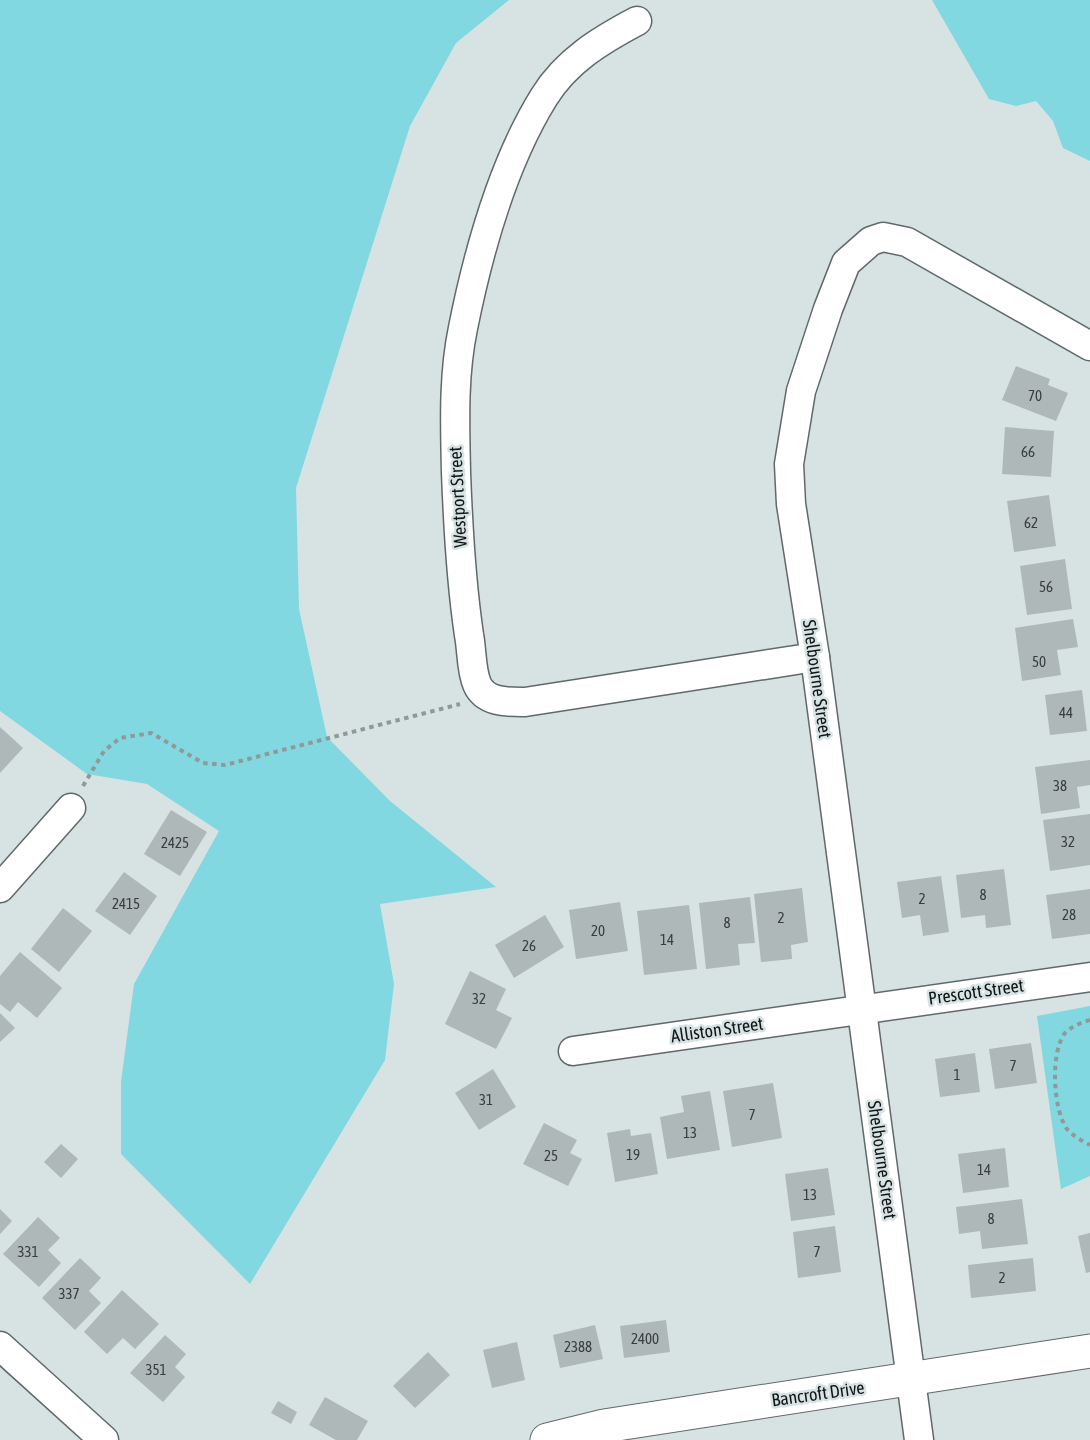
<svg xmlns="http://www.w3.org/2000/svg" width="1090" height="1440" font-family="'Asap Condensed',sans-serif">
  <style>
    .green { fill: #82d8e0 }
    .building { fill: #aeb8b9 }
    .lines { fill: none; stroke-linecap: round; stroke-linejoin: round }
    .minor-casing { stroke: #60696a; stroke-width: 31 }
    .major-casing { stroke: #60696a; stroke-width: 35 }
    .path { stroke: #909999; stroke-width: 4; stroke-dasharray: 4.5 4.5; stroke-linecap: butt }
    .minor { stroke: #fff; stroke-width: 28 }
    .major { stroke: #fff; stroke-width: 33 }
    .labels { text-anchor: middle; stroke-width: 5; stroke-linejoin: round; paint-order: stroke }
    .number-label { font-size: 15px; fill: #383e3e }
    .street-label { font-size: 18px; fill: #111515; stroke: #d7e2e3 }
  </style>
  <rect width="100%" height="100%" fill="#d7e2e3"/>
  <!-- green -->
  <g class="green">
    <polygon points="0,0 509,0 456,43 410,126 296,488 299,609 327,737 390,801 496,887 380,904 394,984 385,1060 250,1284 121,1154 121,1082 134,984 219,831 147,784 87,774 0,711"/>
    <polygon points="932,0 1090,0 1090,161 1063,148 1053,121 1036,101 1016,106 989,99"/>
    <polygon points="1090,1006 1090,1176 1061,1189 1037,1016"/>
  </g>
  <!-- building -->
  <g class="building">
    <polygon points="1016,366 1050,379 1048,385 1068,393 1056,421 1002,400"/>
    <polygon points="1005,427 1054,431 1051,477 1002,474"/>
    <polygon points="1049,495 1056,546 1014,552 1007,501"/>
    <polygon points="1065,559 1072,609 1027,615 1020,566"/>
    <polygon points="1073,619 1078,647 1057,650 1061,675 1022,681 1015,628"/>
    <polygon points="1082,690 1087,731 1050,735 1045,695"/>
    <polygon points="0,727 23,748 0,773"/>
    <polygon points="1090,760 1090,785 1077,787 1080,808 1041,814 1035,767"/>
    <polygon points="171,810 207,832 180,876 144,854"/>
    <polygon points="1090,814 1090,865 1050,871 1043,820"/>
    <polygon points="1004,869 1011,925 986,928 985,915 961,918 956,875"/>
    <polygon points="124,872 157,896 130,935 95,911"/>
    <polygon points="941,876 949,932 923,936 920,915 902,918 897,882"/>
    <polygon points="802,888 808,942 791,945 792,959 761,962 754,894"/>
    <polygon points="1090,889 1090,934 1052,939 1046,895"/>
    <polygon points="750,897 755,943 738,944 740,965 706,969 699,903"/>
    <polygon points="620,902 628,951 576,959 569,910"/>
    <polygon points="689,905 697,969 644,975 637,911"/>
    <polygon points="63,908 92,931 59,972 31,949"/>
    <polygon points="545,915 564,947 514,978 495,945"/>
    <polygon points="20,952 62,988 37,1018 18,1002 10,1012 0,1004 0,976"/>
    <polygon points="470,971 506,989 496,1010 512,1018 496,1049 445,1024"/>
    <polygon points="0,1013 15,1028 0,1042"/>
    <polygon points="1031,1043 1037,1083 995,1089 989,1049"/>
    <polygon points="975,1053 980,1092 940,1097 935,1059"/>
    <polygon points="493,1069 516,1107 479,1130 455,1093"/>
    <polygon points="773,1083 782,1138 732,1147 723,1091"/>
    <polygon points="710,1091 720,1150 667,1159 660,1117 684,1112 681,1096"/>
    <polygon points="544,1123 577,1140 570,1153 582,1159 568,1186 523,1164"/>
    <polygon points="630,1129 631,1136 651,1133 658,1174 615,1182 607,1133"/>
    <polygon points="61,1144 78,1159 61,1178 44,1162"/>
    <polygon points="1005,1148 1009,1187 963,1193 958,1154"/>
    <polygon points="828,1168 835,1215 791,1221 785,1174"/>
    <polygon points="1022,1199 1028,1244 982,1249 980,1231 959,1234 956,1207"/>
    <polygon points="0,1209 12,1221 0,1234"/>
    <polygon points="38,1217 60,1238 48,1250 61,1263 39,1287 3,1254"/>
    <polygon points="835,1226 841,1272 798,1278 793,1232"/>
    <polygon points="1090,1233 1090,1272 1086,1273 1078,1236"/>
    <polygon points="80,1258 101,1278 89,1291 101,1303 75,1330 42,1298"/>
    <polygon points="1033,1258 1036,1291 971,1298 968,1265"/>
    <polygon points="122,1290 159,1324 135,1349 123,1338 107,1354 84,1332"/>
    <polygon points="666,1320 670,1352 624,1358 620,1326"/>
    <polygon points="595,1325 603,1359 560,1368 553,1335"/>
    <polygon points="165,1335 186,1354 175,1367 185,1377 163,1402 130,1373"/>
    <polygon points="517,1342 525,1380 492,1388 483,1350"/>
    <polygon points="428,1352 450,1375 415,1408 393,1386"/>
    <polygon points="325,1397 368,1421 357,1440 336,1440 309,1425"/>
    <polygon points="278,1401 297,1412 291,1424 271,1413"/>
  </g>
  <g class="lines">
    <defs>
      <g id="minor">
        <path d="M637 21C601 40 566 61 544 97 503 163 478 253 463 328 453 376 455 424 456 472 458 527 461 581 469 635 472 650 471 670 477 684 485 703 508 702 525 702L815 657"/>
        <polyline points="0,888 71,808"/>
        <polyline points="573,1051 1090,977"/>
        <polyline points="0,1346 104,1440"/>
        <polyline points="919,1440 815,657 791,504 789,464 801,391 828,309 846,263 871,241 883,237 907,242 1090,346"/>
      </g>
      <polyline id="major" points="547,1440 604,1426 1090,1351"/>
    </defs>
    <!-- minor casing -->
    <use href="#minor" class="minor-casing"/>
    <!-- major casing -->
    <use href="#major" class="major-casing"/>
    <!-- path -->
    <g class="path">
      <polyline points="83,786 104,751 120,738 151,733 203,763 225,765 460,704"/>
      <path d="M1090 1020C1081 1023 1072 1026 1065 1033 1050 1052 1053 1110 1067 1129 1073 1136 1082 1141 1090 1145"/>
    </g>
    <!-- minor -->
    <use href="#minor" class="minor"/>
    <!-- major -->
    <use href="#major" class="major"/>
  </g>
  <g class="labels">
    <!-- number labels -->
    <g class="number-label">
      <text x="1035" y="401">70</text>
      <text x="1028" y="457">66</text>
      <text x="1031" y="528">62</text>
      <text x="1046" y="592">56</text>
      <text x="1039" y="667">50</text>
      <text x="1066" y="718">44</text>
      <text x="1060" y="791">38</text>
      <text x="1068" y="847">32</text>
      <text x="175" y="848">2425</text>
      <text x="983" y="900">8</text>
      <text x="922" y="904">2</text>
      <text x="126" y="909">2415</text>
      <text x="1069" y="920">28</text>
      <text x="781" y="923">2</text>
      <text x="727" y="928">8</text>
      <text x="598" y="936">20</text>
      <text x="667" y="945">14</text>
      <text x="529" y="951">26</text>
      <text x="479" y="1004">32</text>
      <text x="1013" y="1071">7</text>
      <text x="957" y="1080">1</text>
      <text x="486" y="1105">31</text>
      <text x="752" y="1120">7</text>
      <text x="690" y="1138">13</text>
      <text x="633" y="1160">19</text>
      <text x="551" y="1161">25</text>
      <text x="984" y="1175">14</text>
      <text x="810" y="1200">13</text>
      <text x="991" y="1224">8</text>
      <text x="28" y="1257">331</text>
      <text x="817" y="1257">7</text>
      <text x="1002" y="1283">2</text>
      <text x="69" y="1299">337</text>
      <text x="645" y="1344">2400</text>
      <text x="578" y="1352">2388</text>
      <text x="156" y="1375">351</text>
    </g>
    <!-- street labels -->
    <g class="street-label">
      <text transform="translate(458 497) rotate(-93)" y="6">Westport Street</text>
      <text transform="translate(817 679) rotate(82)" y="6">Shelbourne Street</text>
      <text transform="translate(976 992) rotate(-8)" y="6">Prescott Street</text>
      <text transform="translate(717 1030) rotate(-8)" y="6">Alliston Street</text>
      <text transform="translate(882 1160) rotate(82)" y="6">Shelbourne Street</text>
      <text transform="translate(818 1394) rotate(-8)" y="6">Bancroft Drive</text>
    </g>
  </g>
</svg>
